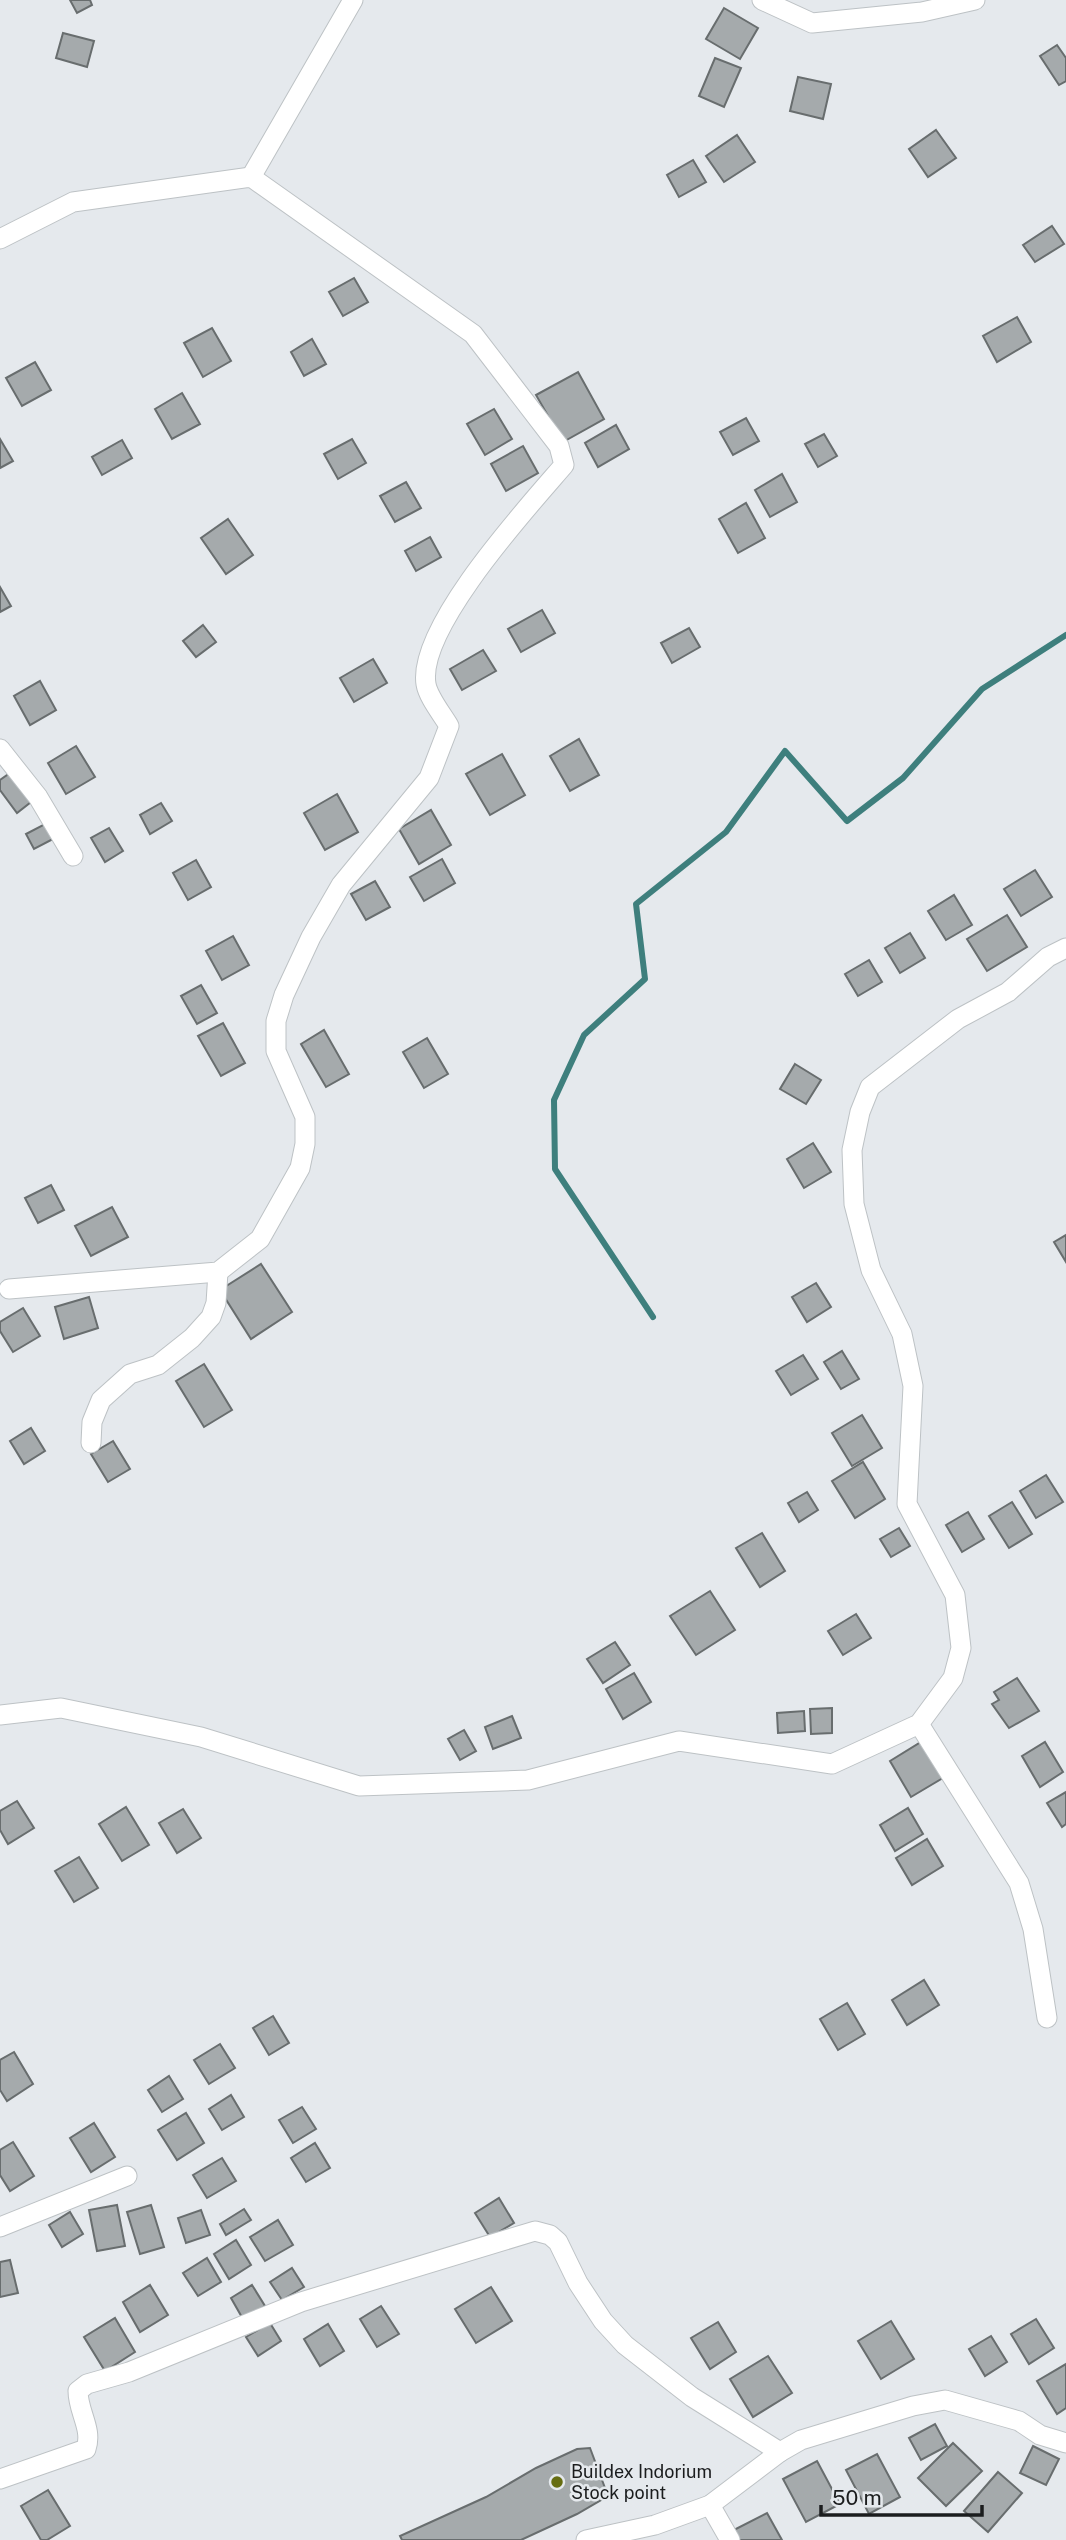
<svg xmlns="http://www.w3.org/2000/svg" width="1066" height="2540" font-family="'Public Sans',sans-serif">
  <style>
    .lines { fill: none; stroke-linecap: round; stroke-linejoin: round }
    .stream { stroke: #3e7f7d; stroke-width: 6 }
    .building { fill: #a5aaac; stroke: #686d6e; stroke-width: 2 }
    .street-casing { stroke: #bdc2c5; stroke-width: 21 }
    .street { stroke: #fff; stroke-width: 19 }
    .poi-dot { fill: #666d12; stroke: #e5e9ed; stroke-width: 2.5 }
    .labels { text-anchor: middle; stroke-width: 5; stroke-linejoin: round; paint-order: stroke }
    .poi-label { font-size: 18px; fill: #1b1d1e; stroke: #e5e9ed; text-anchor: start }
  </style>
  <rect width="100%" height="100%" fill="#e5e9ed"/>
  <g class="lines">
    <!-- stream -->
    <polyline class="stream" points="653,1317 555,1169 554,1100 584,1035 645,979 636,904 726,832 785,751 847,821 903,778 982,689 1066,635"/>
  </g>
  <!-- building -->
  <g class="building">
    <polygon points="70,0 90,0 92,5 77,13"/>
    <polygon points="724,8 758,28 740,59 706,39"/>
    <polygon points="63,33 94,41 87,67 56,58"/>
    <polygon points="1057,45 1066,58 1066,81 1059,85 1040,56"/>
    <polygon points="715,58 741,68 724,107 699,96"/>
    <polygon points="798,77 831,84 823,119 790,111"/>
    <polygon points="936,130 956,158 928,177 909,149"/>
    <polygon points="737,135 755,162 724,182 706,156"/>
    <polygon points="693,160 706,182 679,197 667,175"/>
    <polygon points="1052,226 1064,244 1035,262 1023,245"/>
    <polygon points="354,278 368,302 343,316 329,292"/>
    <polygon points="1017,317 1031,342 997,362 983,336"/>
    <polygon points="212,328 231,361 203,377 184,343"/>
    <polygon points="312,339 326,364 304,376 291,352"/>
    <polygon points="35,362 51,390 22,406 6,378"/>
    <polygon points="578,372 604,419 563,442 536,395"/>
    <polygon points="182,393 200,424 172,439 155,409"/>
    <polygon points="494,409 512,439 485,455 467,424"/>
    <polygon points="746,418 759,441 733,455 720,432"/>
    <polygon points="616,425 629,449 598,467 585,443"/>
    <polygon points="824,434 837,456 818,467 805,444"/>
    <polygon points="0,439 13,461 0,468"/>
    <polygon points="352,439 366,463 338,479 324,454"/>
    <polygon points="122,440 132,458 102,475 92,457"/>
    <polygon points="523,446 538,473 506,491 491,464"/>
    <polygon points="782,474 797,502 770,517 755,490"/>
    <polygon points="406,482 421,508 395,522 380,496"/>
    <polygon points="746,503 765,538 738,553 719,519"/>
    <polygon points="228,519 253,555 226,574 201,538"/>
    <polygon points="430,537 441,557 416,571 405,551"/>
    <polygon points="0,587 11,606 0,612"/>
    <polygon points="542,610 555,633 521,652 508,629"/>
    <polygon points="203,625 216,642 196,657 183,641"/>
    <polygon points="689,628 700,647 672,663 661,643"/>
    <polygon points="483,650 496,671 462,690 450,669"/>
    <polygon points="373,659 387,683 354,702 340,678"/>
    <polygon points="40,681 56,710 30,725 14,696"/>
    <polygon points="579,739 599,775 570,791 550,756"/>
    <polygon points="76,746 95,777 66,794 48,763"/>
    <polygon points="502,754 525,795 490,815 466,774"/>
    <polygon points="10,773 31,802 17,813 0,790 0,780"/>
    <polygon points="337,794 358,832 325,850 304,813"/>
    <polygon points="161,803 172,821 150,834 140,815"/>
    <polygon points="431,810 451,845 419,864 399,829"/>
    <polygon points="45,824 53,839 34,849 26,834"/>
    <polygon points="109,828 123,851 105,862 91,838"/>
    <polygon points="442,859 455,883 424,901 410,877"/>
    <polygon points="196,860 211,887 188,900 173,873"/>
    <polygon points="1035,870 1052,897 1021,916 1004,889"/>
    <polygon points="375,881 390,907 366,920 351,894"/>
    <polygon points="954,895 972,925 946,940 928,911"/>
    <polygon points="1007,915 1027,947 987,971 967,939"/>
    <polygon points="910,933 925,958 900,973 885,948"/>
    <polygon points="233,936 249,965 222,980 206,951"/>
    <polygon points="869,960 882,982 858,996 845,974"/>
    <polygon points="201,985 217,1013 197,1024 181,996"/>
    <polygon points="223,1023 245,1063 221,1076 198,1036"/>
    <polygon points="324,1030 349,1074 326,1087 301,1044"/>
    <polygon points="427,1038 448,1074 424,1088 403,1052"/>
    <polygon points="795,1064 821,1080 806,1104 780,1089"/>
    <polygon points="813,1143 831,1172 804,1188 787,1159"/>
    <polygon points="51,1185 64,1210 38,1223 25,1198"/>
    <polygon points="112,1207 128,1237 91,1256 75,1226"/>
    <polygon points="1066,1235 1066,1262 1054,1242"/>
    <polygon points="261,1264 292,1312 251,1339 220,1290"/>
    <polygon points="816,1283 831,1307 807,1322 792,1297"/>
    <polygon points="89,1297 98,1328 64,1339 55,1307"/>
    <polygon points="23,1308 40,1336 13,1352 0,1331 0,1322"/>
    <polygon points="842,1351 859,1379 841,1389 824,1362"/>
    <polygon points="803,1355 818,1379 791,1395 776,1371"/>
    <polygon points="204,1364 232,1410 204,1427 176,1381"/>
    <polygon points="862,1415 882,1448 852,1466 832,1433"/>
    <polygon points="31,1428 45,1451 24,1464 10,1441"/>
    <polygon points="113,1441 130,1469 108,1482 91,1454"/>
    <polygon points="863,1462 885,1499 855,1518 832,1481"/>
    <polygon points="1046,1475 1063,1502 1036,1518 1020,1491"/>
    <polygon points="807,1492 818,1510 799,1522 788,1503"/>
    <polygon points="1012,1502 1032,1534 1009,1548 989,1516"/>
    <polygon points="968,1512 984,1539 962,1552 946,1525"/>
    <polygon points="899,1528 910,1546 891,1557 880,1539"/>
    <polygon points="762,1533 785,1571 760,1587 736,1548"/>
    <polygon points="710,1591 735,1630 696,1655 670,1616"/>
    <polygon points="856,1614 871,1638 843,1655 828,1631"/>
    <polygon points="615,1642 630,1665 603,1683 587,1659"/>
    <polygon points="634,1673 651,1702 623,1719 606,1689"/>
    <polygon points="1017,1678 1039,1711 1009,1728 992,1704 999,1700 994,1692"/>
    <polygon points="832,1708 832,1733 811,1734 810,1709"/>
    <polygon points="804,1711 805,1731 778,1733 777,1713"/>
    <polygon points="512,1716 521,1738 493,1749 485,1727"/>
    <polygon points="464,1730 476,1751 460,1760 448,1739"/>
    <polygon points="921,1742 943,1778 911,1797 890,1761"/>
    <polygon points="1045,1742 1063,1772 1040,1787 1022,1756"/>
    <polygon points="1066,1792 1066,1824 1062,1827 1047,1803"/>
    <polygon points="17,1801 34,1828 8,1844 0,1830 0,1811"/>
    <polygon points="126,1807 149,1845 122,1861 99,1824"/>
    <polygon points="908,1808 923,1834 895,1851 880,1825"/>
    <polygon points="183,1809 201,1838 177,1853 159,1823"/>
    <polygon points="927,1839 943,1866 912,1885 896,1858"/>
    <polygon points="79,1857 98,1888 74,1902 55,1871"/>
    <polygon points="924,1980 939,2005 907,2025 892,2000"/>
    <polygon points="847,2003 865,2034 838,2050 820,2019"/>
    <polygon points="273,2016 289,2043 269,2055 253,2028"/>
    <polygon points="220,2044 235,2068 209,2084 194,2060"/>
    <polygon points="14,2052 33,2084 7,2101 0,2090 0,2060"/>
    <polygon points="169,2076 183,2099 162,2112 148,2090"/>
    <polygon points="231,2095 244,2117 222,2130 209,2109"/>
    <polygon points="302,2107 316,2129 293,2143 279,2120"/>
    <polygon points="186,2113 204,2143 177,2160 158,2130"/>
    <polygon points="94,2123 115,2157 91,2172 70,2138"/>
    <polygon points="13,2142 34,2176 10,2191 0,2175 0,2150"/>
    <polygon points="315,2143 330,2168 306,2182 291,2158"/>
    <polygon points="222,2158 236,2181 207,2198 193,2175"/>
    <polygon points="499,2198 514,2223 490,2237 475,2213"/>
    <polygon points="117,2205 125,2246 97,2251 89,2210"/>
    <polygon points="151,2205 164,2247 140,2254 127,2212"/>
    <polygon points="244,2209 251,2220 226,2235 220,2224"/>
    <polygon points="201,2210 210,2235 186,2243 178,2218"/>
    <polygon points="70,2212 83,2234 62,2247 49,2225"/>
    <polygon points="278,2220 293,2245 265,2261 250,2237"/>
    <polygon points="236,2240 251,2265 229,2279 214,2254"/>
    <polygon points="207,2258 221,2282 198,2296 183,2273"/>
    <polygon points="10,2260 18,2293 0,2297 0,2262"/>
    <polygon points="292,2268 304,2287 282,2300 270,2282"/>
    <polygon points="150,2285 168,2315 140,2332 123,2302"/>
    <polygon points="252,2285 265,2306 243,2319 231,2298"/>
    <polygon points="491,2287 512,2321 476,2343 455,2309"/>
    <polygon points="381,2306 399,2334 377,2347 360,2319"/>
    <polygon points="115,2318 135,2352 105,2371 84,2337"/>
    <polygon points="1036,2319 1054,2348 1029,2364 1011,2334"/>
    <polygon points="891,2321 914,2359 881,2379 858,2341"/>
    <polygon points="718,2322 736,2352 710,2369 691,2338"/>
    <polygon points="270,2323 281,2341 258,2356 246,2337"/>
    <polygon points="328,2324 344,2351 320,2366 304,2339"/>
    <polygon points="991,2336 1007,2362 985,2376 969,2349"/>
    <polygon points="768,2356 792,2393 753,2417 730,2379"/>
    <polygon points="1066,2364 1066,2408 1057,2414 1037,2381"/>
    <polygon points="935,2424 947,2446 921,2460 909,2438"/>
    <polygon points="953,2443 982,2471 946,2506 918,2478"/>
    <polygon points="1033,2446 1059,2459 1046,2485 1020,2473"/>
    <polygon points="590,2448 608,2496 577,2514 521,2540 402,2540 400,2536 486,2497 536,2468 577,2449"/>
    <polygon points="877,2454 900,2497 869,2514 846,2470"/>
    <polygon points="817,2461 840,2504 806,2522 783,2479"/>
    <polygon points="998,2472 1022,2493 988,2532 964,2511"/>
    <polygon points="48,2490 70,2526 47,2540 41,2540 21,2506"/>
    <polygon points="767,2513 782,2540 732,2540 728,2533"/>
  </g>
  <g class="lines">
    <defs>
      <g id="street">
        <polyline points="762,0 812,23 922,12 975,0"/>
        <polyline points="251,177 353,0"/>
        <path d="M0 239 73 202 251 177 473 334 559 446 564 465C527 508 417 628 426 684 428 697 442 714 449 726L429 778 341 885 311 937 284 995 276 1021V1051L305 1117V1144L300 1168 260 1239 218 1272 9 1289"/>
        <polyline points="0,749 38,797 73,856"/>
        <polyline points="91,1443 92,1422 101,1400 130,1374 158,1365 192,1338 211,1317 216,1303 218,1272"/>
        <polyline points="0,1715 61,1708 201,1737 359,1786 528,1780 679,1741 832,1764 919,1724 953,1678 961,1648 955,1595 907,1504 913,1386 902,1334 871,1270 854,1204 852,1150 860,1112 870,1087 958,1019 1008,992 1048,957 1066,948"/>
        <polyline points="919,1724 1019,1883 1033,1929 1047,2018"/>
        <polyline points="0,2227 127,2176"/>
        <path d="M0 2479 86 2449C93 2429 78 2412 78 2391L87 2384 129 2372 301 2302 535 2231 550 2235 558 2242 578 2283 603 2321 625 2345 692 2397 780 2452"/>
        <polyline points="710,2505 730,2540"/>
        <polyline points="586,2540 655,2525 710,2505 780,2452 801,2440 913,2406 945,2400 1019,2421 1040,2435 1066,2443"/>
      </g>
    </defs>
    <!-- street casing -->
    <use href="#street" class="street-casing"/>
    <!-- street -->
    <use href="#street" class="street"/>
  </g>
  <!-- markers -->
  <circle class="poi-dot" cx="557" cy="2482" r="7"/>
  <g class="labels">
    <!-- poi labels -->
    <g class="poi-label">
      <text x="571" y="2478">Buildex Indorium<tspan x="571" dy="21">Stock point</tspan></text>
    </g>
  </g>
  <!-- scale -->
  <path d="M821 2505v10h161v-10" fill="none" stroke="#1b1d1e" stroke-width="3.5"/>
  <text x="832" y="2505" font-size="21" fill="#1b1d1e" stroke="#e5e9ed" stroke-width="5" paint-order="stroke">50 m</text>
</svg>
